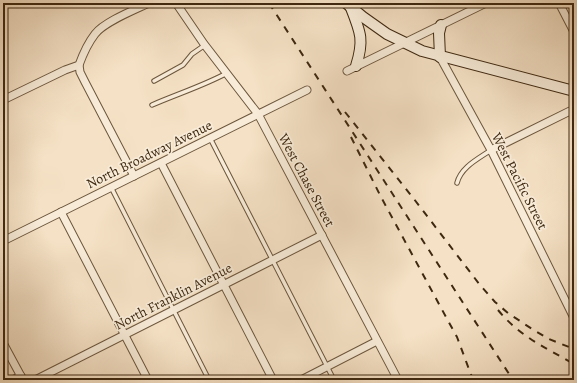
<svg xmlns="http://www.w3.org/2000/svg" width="577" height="383" font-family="Alegreya,serif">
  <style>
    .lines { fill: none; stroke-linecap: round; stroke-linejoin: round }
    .lane-casing { stroke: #6c563d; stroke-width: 5.5 }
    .street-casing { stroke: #6c563d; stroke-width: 9 }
    .secondary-casing { stroke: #3e2810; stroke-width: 12 }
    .lane { stroke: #f8ecd9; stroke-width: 3.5 }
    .street { stroke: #f8ecd9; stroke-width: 7 }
    .secondary { stroke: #f8ecd9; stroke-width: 10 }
    .rail { stroke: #3e2810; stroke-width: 2; stroke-dasharray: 7 7; stroke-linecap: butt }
    .labels { text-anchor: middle; stroke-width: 3.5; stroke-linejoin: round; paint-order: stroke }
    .street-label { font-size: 14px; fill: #3e2810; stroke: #f8ecd9 }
  </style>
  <rect width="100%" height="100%" fill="#f5e1c5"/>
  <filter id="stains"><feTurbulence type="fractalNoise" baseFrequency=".005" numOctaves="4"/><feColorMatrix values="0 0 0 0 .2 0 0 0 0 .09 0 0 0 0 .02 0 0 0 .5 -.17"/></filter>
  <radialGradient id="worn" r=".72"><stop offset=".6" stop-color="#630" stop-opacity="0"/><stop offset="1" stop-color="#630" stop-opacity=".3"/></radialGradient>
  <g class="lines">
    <defs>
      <g id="lane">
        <polyline points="154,81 183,65 192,54 205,45"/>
        <path d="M152 105C177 94 203 86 227 73"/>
        <polyline points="210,138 334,380"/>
        <path d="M457 183C461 167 478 159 491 150"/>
        <polyline points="111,187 209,380"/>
      </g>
      <g id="street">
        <polyline points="176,3 204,44 258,114 398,380"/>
        <polyline points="559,3 574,32"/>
        <polyline points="440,57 491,150 574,318"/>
        <polyline points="79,65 80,72 85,82 134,176"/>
        <polyline points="347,71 486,3"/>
        <path d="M3 100 65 70 79 65C83 54 88 43 95 34 104 22 134 10 149 3"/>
        <polyline points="491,150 570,111"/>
        <polyline points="161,163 273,380"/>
        <polyline points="61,212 148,380"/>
        <polyline points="3,241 307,90"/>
        <polyline points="3,343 23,380"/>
        <polyline points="12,380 21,376"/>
        <polyline points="35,380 322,235"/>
        <polyline points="301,380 377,341"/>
      </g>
      <g id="secondary">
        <polyline points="346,3 363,17 387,34 422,51 574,91"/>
        <path d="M351 8C361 33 364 41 356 66"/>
        <polyline points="440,57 439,33 441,25"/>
      </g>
    </defs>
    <!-- lane casing -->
    <use href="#lane" class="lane-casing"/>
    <!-- street casing -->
    <use href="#street" class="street-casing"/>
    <!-- secondary casing -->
    <use href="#secondary" class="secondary-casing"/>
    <!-- lane -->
    <use href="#lane" class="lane"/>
    <!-- street -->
    <use href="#street" class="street"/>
    <!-- secondary -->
    <use href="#secondary" class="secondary"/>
    <!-- rail -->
    <g class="rail">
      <polyline points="269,3 513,380"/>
      <polyline points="345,112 414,199 480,285 495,302 508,313 532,329 549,339 574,349"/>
      <polyline points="351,137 381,197 446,317 457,337 473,380"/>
      <path d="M498 310C519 336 546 348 574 364"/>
    </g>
  </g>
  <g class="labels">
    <!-- street labels -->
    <g class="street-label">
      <text transform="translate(149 154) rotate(-26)" y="5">North Broadway Avenue</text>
      <text transform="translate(307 180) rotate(62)" y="5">West Chase Street</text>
      <text transform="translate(520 181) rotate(63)" y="5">West Pacific Street</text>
      <text transform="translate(173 296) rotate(-27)" y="5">North Franklin Avenue</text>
    </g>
  </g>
  <!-- margin -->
  <rect width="577" height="383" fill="none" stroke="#f5e1c5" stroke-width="16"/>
  <rect x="4" y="4" width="569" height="375" fill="none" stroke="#3e2810" stroke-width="2"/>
  <rect x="8" y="8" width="561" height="367" fill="none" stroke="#3e2810"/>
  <rect width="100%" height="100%" filter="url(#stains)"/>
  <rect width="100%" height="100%" fill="url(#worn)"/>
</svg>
